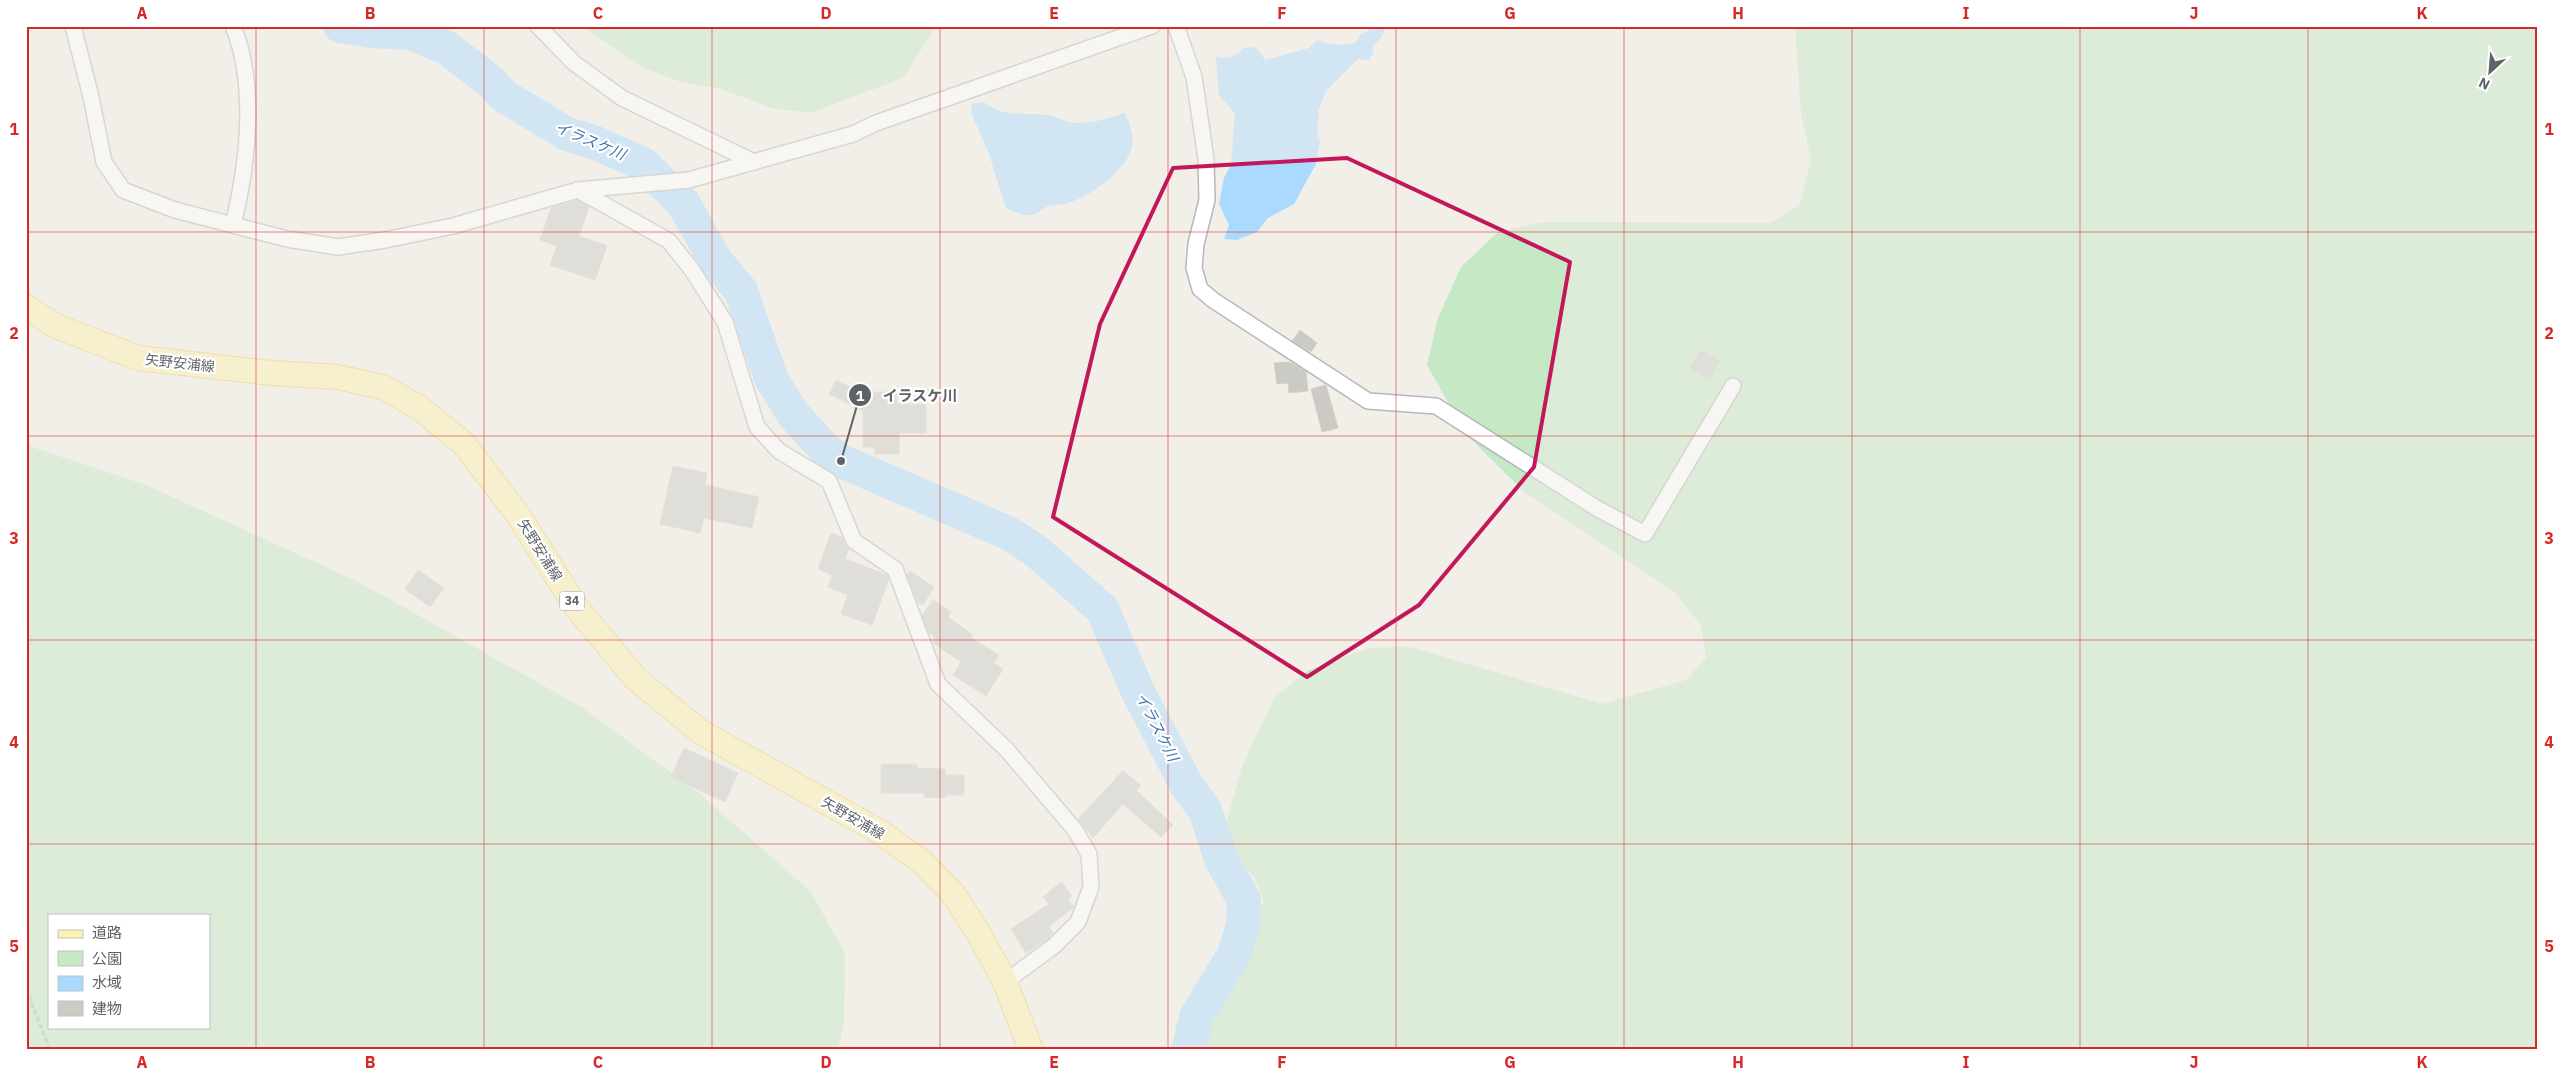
<svg xmlns="http://www.w3.org/2000/svg" width="2563" height="1076" font-family="'IBM Plex Sans','Noto Sans JP',sans-serif">
  <style>
    .green { fill: #c5e8c5; fill-rule: evenodd }
    .water { fill: #aadaff }
    .lines { fill: none; stroke-linecap: round; stroke-linejoin: round }
    .river { stroke: #aadaff; stroke-width: 34 }
    .building { fill: #cccac5; stroke: #d6d1c6 }
    .street-casing { stroke: #b5b8bc; stroke-width: 18 }
    .primary-casing { stroke: #f2c960; stroke-width: 26 }
    .path { stroke: #9cc7a9; stroke-width: 3; stroke-dasharray: 5 2.5; stroke-linecap: butt }
    .street { stroke: #fff; stroke-width: 15 }
    .primary { stroke: #fff2af; stroke-width: 24 }
    .marked { fill: none; stroke: #c2185b; stroke-width: 4; stroke-linejoin: round }
    .grid { fill: none; stroke: #d62828; stroke-width: 1; stroke-opacity: 0.55 }
    .labels { text-anchor: middle; stroke-width: 4.5; stroke-linejoin: round; paint-order: stroke }
    .shield { fill: #fff; stroke: #8f9295; stroke-width: 1 }
    .shield-label { font-size: 12px; font-weight: bold; fill: #5f6368 }
    .street-label { font-size: 14px; fill: #5f6368; stroke: #fff }
    .water-label { font-size: 15px; font-style: italic; fill: #4174aa; stroke: #fff }
    .leader { fill: none; stroke: #5f6368; stroke-width: 2 }
    .callout-dot { fill: #5f6368; stroke: #fff; stroke-width: 2 }
    .mark-label { font-size: 15px; text-anchor: middle; font-weight: bold; fill: #fff }
    .callout-label { font-size: 15px; text-anchor: middle; font-weight: bold; fill: #5f6368; stroke: #fff; stroke-width: 4.5; stroke-linejoin: round; paint-order: stroke }
    .neatline { fill: none; stroke: #d62828; stroke-width: 2 }
    .grid-label { font-size: 16px; text-anchor: middle; font-weight: bold; fill: #d62828 }
  </style>
  <rect width="100%" height="100%" fill="#f1efe8"/>
  <!-- green -->
  <g class="green">
    <polygon points="582,26 936,26 903,78 810,113 772,108 721,89 681,82 643,68"/>
    <polygon points="1795,26 2537,26 2537,1050 1170,1050 1233,933 1264,903 1255,878 1232,856 1222,837 1242,766 1274,698 1307,671 1369,648 1411,647 1602,704 1686,680 1706,658 1701,625 1674,592 1524,492 1467,435 1427,365 1438,318 1461,267 1498,232 1544,222 1771,223 1800,205 1811,159 1801,113"/>
    <path d="M26 445 146 485 359 582 583 708 700 794 811 892 845 954 844 1024 838 1050H26ZM49 915H209V1027H49Z"/>
  </g>
  <!-- water -->
  <g class="water">
    <path d="M1378 26H1387L1380 39 1373 45V54L1369 60 1358 59 1326 91 1319 109 1317 131 1320 142 1316 164 1294 204 1268 218 1257 232 1237 240 1224 239 1229 225 1219 204 1224 178 1231 165 1235 114 1219 95 1216 57C1229 59 1235 58 1244 48L1256 47 1265 60 1309 48 1317 40C1330 45 1341 46 1355 43L1361 34Z"/>
    <path d="M984 102C1002 118 1023 112 1046 115 1054 115 1061 120 1068 122 1087 126 1108 118 1125 113 1130 126 1135 136 1131 150 1124 174 1074 210 1049 205 1032 219 1026 217 1006 208L988 151 972 115 971 104Z"/>
  </g>
  <g class="lines">
    <!-- river -->
    <polyline class="river" points="340,26 371,31 411,33 447,48 490,81 504,96 567,134 596,143 643,164 683,203 716,261 741,291 771,378 793,414 826,450 841,461 1010,534 1036,551 1102,609 1139,694 1187,786 1205,810 1221,859 1244,900 1243,925 1234,955 1197,1015 1188,1050"/>
  </g>
  <!-- building -->
  <g class="building">
    <polygon points="577,200 589,207 579,236 607,246 595,280 550,265 557,246 540,240 551,208"/>
    <polygon points="1300,330 1317,343 1311,352 1292,341"/>
    <polygon points="1700,350 1720,361 1710,380 1690,368"/>
    <polygon points="1290,362 1306,372 1308,391 1289,393 1288,383 1277,384 1274,363"/>
    <polygon points="836,380 860,392 897,392 897,404 926,404 926,433 899,433 899,454 875,454 875,447 863,447 863,411 829,394"/>
    <polygon points="1326,385 1338,428 1322,432 1311,389"/>
    <polygon points="673,466 707,473 705,485 759,497 752,528 704,518 700,533 660,524"/>
    <polygon points="831,533 842,537 849,549 845,559 887,575 889,579 872,625 841,614 848,595 828,587 832,575 818,569"/>
    <polygon points="418,570 444,588 430,607 405,589"/>
    <polygon points="910,571 934,587 923,605 917,602 907,575"/>
    <polygon points="933,600 951,612 948,617 973,635 971,638 999,655 994,663 1003,669 986,696 953,675 961,662 933,643 934,636 929,633 922,615"/>
    <polygon points="684,748 738,773 725,802 671,777"/>
    <polygon points="881,764 917,764 917,768 945,769 945,775 964,775 964,795 945,795 945,798 924,797 924,793 881,793"/>
    <polygon points="1123,771 1141,785 1136,790 1173,825 1161,837 1123,804 1093,838 1078,819"/>
    <polygon points="1061,882 1072,896 1068,900 1074,907 1049,926 1053,933 1048,939 1026,953 1011,929 1049,904 1043,897"/>
  </g>
  <g class="lines">
    <defs>
      <g id="street">
        <polyline points="73,26 91,97 104,162 123,190 175,210 287,239 338,247 385,240 453,226 578,190 689,180 853,134 876,123 1152,26"/>
        <polyline points="538,26 574,63 622,98 754,162"/>
        <polyline points="1176,26 1194,77 1206,159 1207,200 1196,244 1194,268 1200,289 1213,300 1368,401 1436,406 1598,509 1645,534 1733,386"/>
        <polyline points="578,190 669,241 692,270 725,322 757,427 779,451 829,481 854,541 895,569 938,684 1007,750 1075,830 1089,854 1091,887 1078,922 1054,946 1005,982"/>
        <path d="M233 225C248 164 257 85 233 26"/>
      </g>
      <polyline id="primary" points="26,307 56,326 138,358 272,373 337,377 383,387 420,408 464,444 518,515 577,608 637,680 701,732 880,832 922,862 954,895 979,934 1005,982 1031,1050"/>
    </defs>
    <!-- street casing -->
    <use href="#street" class="street-casing"/>
    <!-- primary casing -->
    <use href="#primary" class="primary-casing"/>
    <!-- path -->
    <polyline class="path" points="26,989 50,1050"/>
    <!-- street -->
    <use href="#street" class="street"/>
    <!-- primary -->
    <use href="#primary" class="primary"/>
  </g>
  <!-- marked area -->
  <path d="M0 0H2563V1076H0ZM1347 158 1570 262 1534 467 1419 605 1307 677 1053 517 1100 324 1173 168Z" fill="#f1efe8" fill-opacity=".55" fill-rule="evenodd"/>
  <path class="marked" d="M1347 158 1570 262 1534 467 1419 605 1307 677 1053 517 1100 324 1173 168Z"/>
  <!-- grid -->
  <path class="grid" d="M256 26V1050M484 26V1050M712 26V1050M940 26V1050M1168 26V1050M1396 26V1050M1624 26V1050M1852 26V1050M2080 26V1050M2308 26V1050M26 232H2537M26 436H2537M26 640H2537M26 844H2537"/>
  <g class="labels">
    <!-- shield labels -->
    <rect class="shield" x="559.5" y="591.5" width="25" height="19" rx="4"/>
    <g class="shield-label">
      <text x="572" y="605">34</text>
    </g>
    <!-- street labels -->
    <g class="street-label">
      <text transform="translate(180 363) rotate(6)" y="5">矢野安浦線</text>
      <text transform="translate(540 550) rotate(58)" y="5">矢野安浦線</text>
      <text transform="translate(853 818) rotate(30)" y="5">矢野安浦線</text>
    </g>
    <!-- water labels -->
    <g class="water-label">
      <text transform="translate(590 141) rotate(23)" y="5">イラスケ川</text>
      <text transform="translate(1157 727) rotate(63)" y="5">イラスケ川</text>
    </g>
  </g>
  <!-- callouts -->
  <path class="leader" d="M841 461L860 395"/>
  <g class="callout-dot">
    <circle cx="841" cy="461" r="5"/>
    <circle cx="860" cy="395" r="12"/>
  </g>
  <g class="mark-label">
    <text x="860" y="401">1</text>
  </g>
  <g class="callout-label">
    <text x="920" y="401">イラスケ川</text>
  </g>
  <!-- border -->
  <rect width="2563" height="1076" fill="none" stroke="#ffffff" stroke-width="55"/>
  <!-- legend -->
  <rect x="48" y="914" width="162" height="115" fill="#ffffff" stroke="#bfc1c3"/>
  <rect x="58" y="930" width="25" height="8" fill="#fff2af" stroke="#bfc1c3"/>
  <text x="92" y="938" font-size="15" fill="#5f6368">道路</text>
  <rect x="58" y="951" width="25" height="15" fill="#c5e8c5" stroke="#bfc1c3"/>
  <text x="92" y="964" font-size="15" fill="#5f6368">公園</text>
  <rect x="58" y="976" width="25" height="15" fill="#aadaff" stroke="#bfc1c3"/>
  <text x="92" y="988" font-size="15" fill="#5f6368">水域</text>
  <rect x="58" y="1001" width="25" height="15" fill="#cccac5" stroke="#bfc1c3"/>
  <text x="92" y="1014" font-size="15" fill="#5f6368">建物</text>
  <!-- north arrow -->
  <g transform="translate(2490 72) rotate(206)" stroke="#ffffff" stroke-width="4" paint-order="stroke">
  <path d="M0-4L9 19L0 12L-9 19Z" fill="#5f6368"/>
  <text y="-8" font-size="14" font-weight="bold" text-anchor="middle" fill="#5f6368">N</text>
  </g>
  <rect x="28" y="28" width="2508" height="1020" class="neatline"/>
  <g class="grid-label">
    <text x="142" y="19">A</text>
    <text x="370" y="19">B</text>
    <text x="598" y="19">C</text>
    <text x="826" y="19">D</text>
    <text x="1054" y="19">E</text>
    <text x="1282" y="19">F</text>
    <text x="1510" y="19">G</text>
    <text x="1738" y="19">H</text>
    <text x="1966" y="19">I</text>
    <text x="2194" y="19">J</text>
    <text x="2422" y="19">K</text>
    <text x="14" y="135">1</text>
    <text x="2549" y="135">1</text>
    <text x="14" y="339">2</text>
    <text x="2549" y="339">2</text>
    <text x="14" y="544">3</text>
    <text x="2549" y="544">3</text>
    <text x="14" y="748">4</text>
    <text x="2549" y="748">4</text>
    <text x="14" y="952">5</text>
    <text x="2549" y="952">5</text>
    <text x="142" y="1068">A</text>
    <text x="370" y="1068">B</text>
    <text x="598" y="1068">C</text>
    <text x="826" y="1068">D</text>
    <text x="1054" y="1068">E</text>
    <text x="1282" y="1068">F</text>
    <text x="1510" y="1068">G</text>
    <text x="1738" y="1068">H</text>
    <text x="1966" y="1068">I</text>
    <text x="2194" y="1068">J</text>
    <text x="2422" y="1068">K</text>
  </g>
</svg>
